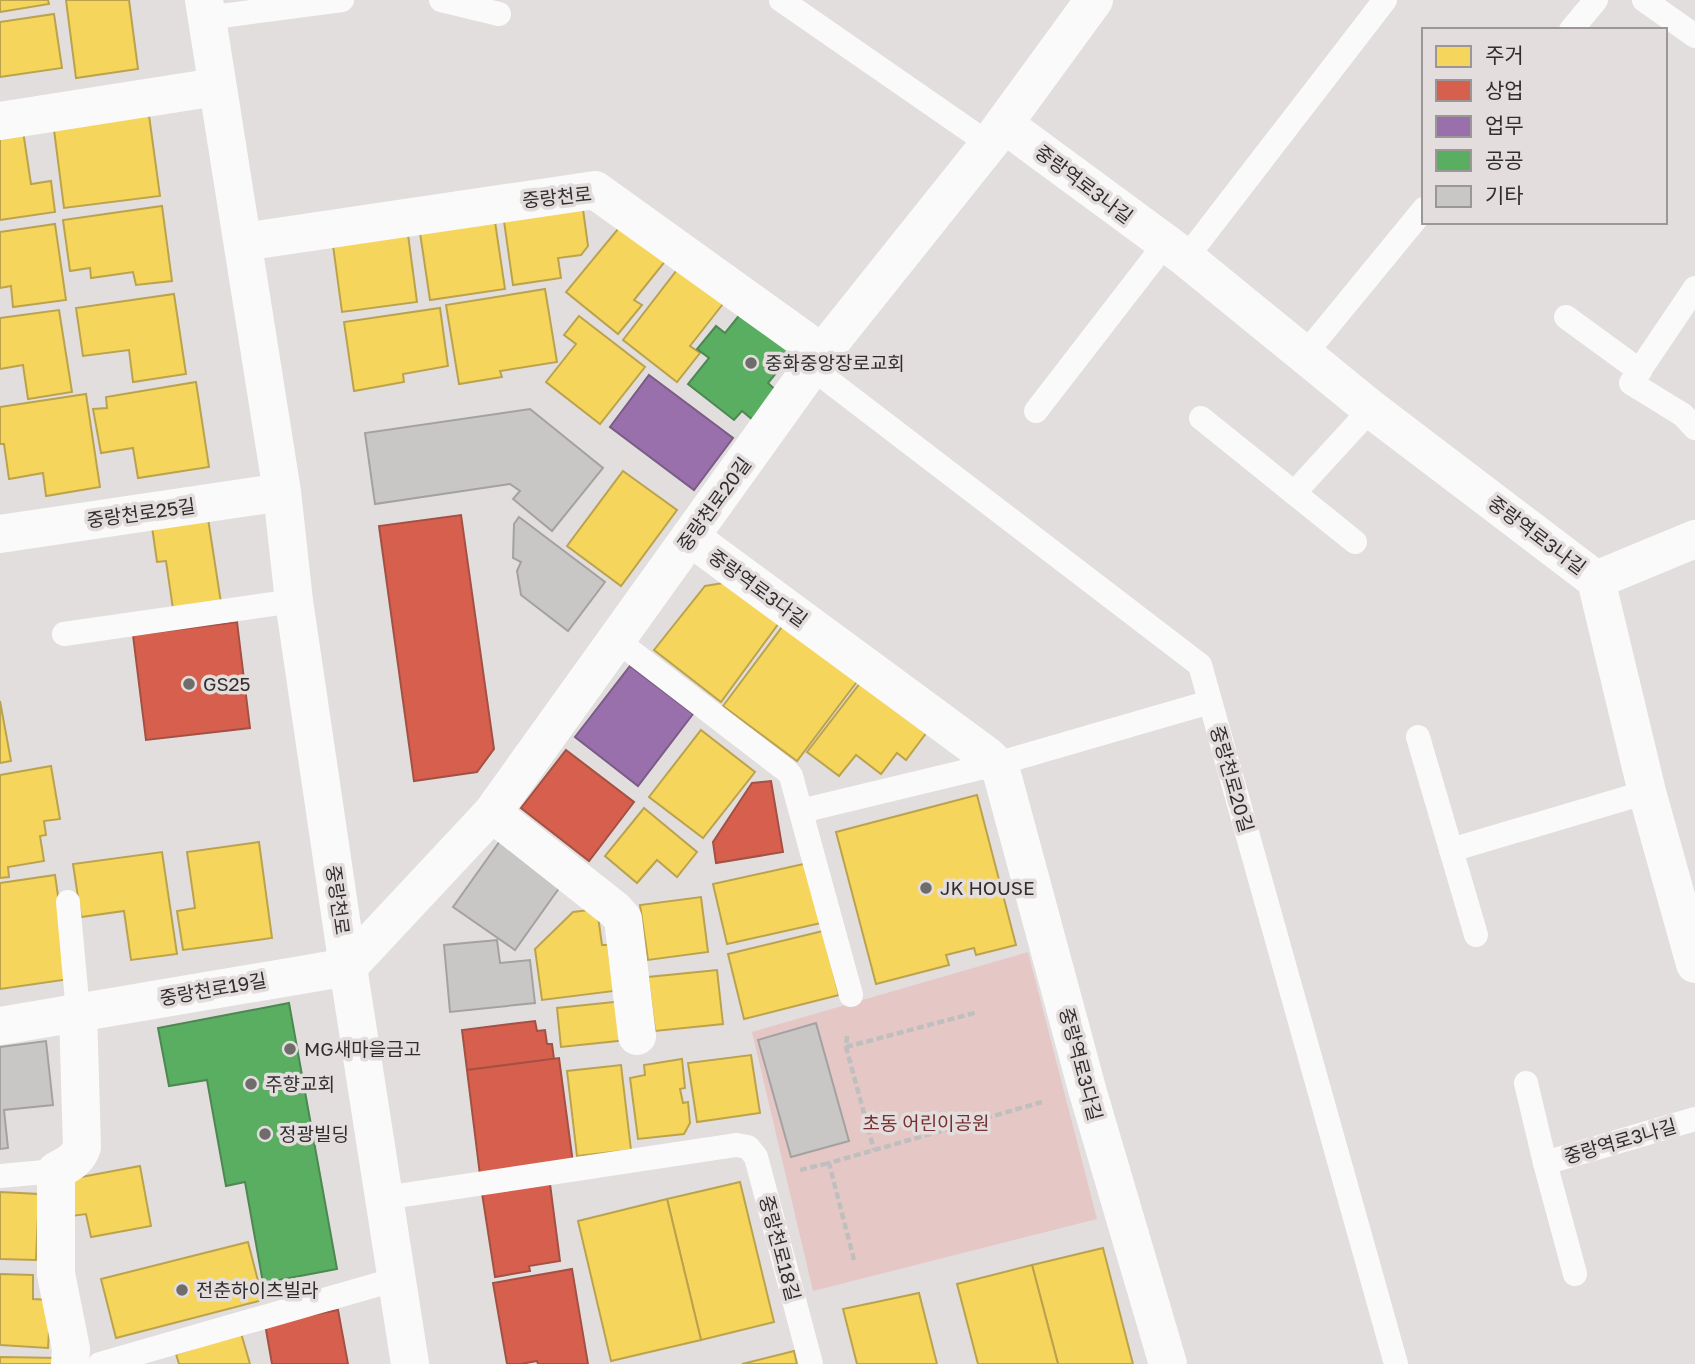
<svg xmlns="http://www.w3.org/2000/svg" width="1695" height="1364" font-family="'Golos Text','Noto Sans KR',sans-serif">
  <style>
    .green { fill: #e5c7c6 }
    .homes { fill: #f6d55c; stroke: #bba34e; stroke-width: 2 }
    .shops { fill: #d6604d; stroke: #a45144; stroke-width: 2 }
    .offices { fill: #9970ab; stroke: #7a5c86; stroke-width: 2 }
    .public { fill: #5aae61; stroke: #4d8852; stroke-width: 2 }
    .building { fill: #c9c6c6; stroke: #a4a1a1; stroke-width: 2 }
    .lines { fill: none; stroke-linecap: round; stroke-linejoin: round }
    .path { stroke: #c0bfbf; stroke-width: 4.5; stroke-dasharray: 7 3.5; stroke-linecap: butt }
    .service { stroke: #fbfafa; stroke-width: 24 }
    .minor { stroke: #fbfafa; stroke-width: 38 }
    .secondary { stroke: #fbfafa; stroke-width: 38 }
    .poi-dot { fill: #6f6c6c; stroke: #e4dddd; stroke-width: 2.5 }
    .labels { text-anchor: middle; stroke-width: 7; stroke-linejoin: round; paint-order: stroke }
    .street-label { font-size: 19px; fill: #302e2e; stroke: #e4dddd }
    .poi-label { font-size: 19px; fill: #302e2e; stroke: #e4dddd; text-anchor: start }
    .park-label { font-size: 19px; fill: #773132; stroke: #e4dddd }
  </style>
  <rect width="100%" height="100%" fill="#e3dede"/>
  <!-- green -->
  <polygon class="green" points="1028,952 1097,1219 813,1291 752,1032"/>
  <!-- homes -->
  <g class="homes">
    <polygon points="0,0 48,0 49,4 0,12"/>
    <polygon points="66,0 129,0 138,69 76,78"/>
    <polygon points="54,14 62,68 0,77 0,22"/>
    <polygon points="148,108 160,196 64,208 53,122"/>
    <polygon points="23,131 31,184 51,181 55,212 0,220 0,134"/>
    <polygon points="582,202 588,246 581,255 558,258 561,278 513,285 503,214"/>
    <polygon points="162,206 172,281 136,285 133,272 91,278 90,268 70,271 63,220"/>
    <polygon points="494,215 505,289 430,300 419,226"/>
    <polygon points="623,223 667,259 634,300 642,305 618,334 566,292"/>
    <polygon points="55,224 66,300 13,307 11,286 0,288 0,232"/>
    <polygon points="407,227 417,302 342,312 332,238"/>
    <polygon points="680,266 726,300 690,346 700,353 677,382 623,340"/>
    <polygon points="545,289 557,362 500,371 502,377 459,384 446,305"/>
    <polygon points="174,294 186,374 133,382 129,350 83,356 76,308"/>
    <polygon points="440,308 448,366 403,374 404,382 354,391 344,322"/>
    <polygon points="59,310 72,392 28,399 23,365 0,369 0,318"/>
    <polygon points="579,316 645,367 600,424 546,382 576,344 564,335"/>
    <polygon points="196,382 209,467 138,478 133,448 101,453 93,409 107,408 106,397"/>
    <polygon points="86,394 100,487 46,496 43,473 9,479 4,444 0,444 0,407"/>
    <polygon points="623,471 677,510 621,586 567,546"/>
    <polygon points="207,512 221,603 173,609 166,561 157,562 151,520"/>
    <polygon points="723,583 779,623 721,702 654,650 705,586"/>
    <polygon points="788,619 862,675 797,761 723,706"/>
    <polygon points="864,678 930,728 906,760 897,753 881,774 856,755 839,776 807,752"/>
    <polygon points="0,701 11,761 0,763"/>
    <polygon points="701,730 755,772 703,838 649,797"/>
    <polygon points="51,766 60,819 44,821 46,835 40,836 44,861 8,867 9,877 0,878 0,775"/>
    <polygon points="977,795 1016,945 976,955 974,948 946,955 949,965 876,984 836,832"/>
    <polygon points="644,808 697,852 677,877 657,860 637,883 605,856"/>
    <polygon points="259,842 272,938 183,950 177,911 195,908 187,852"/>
    <polygon points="162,852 177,954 131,960 124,911 81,917 73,864"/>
    <polygon points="808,863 821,923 727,944 713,884"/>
    <polygon points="55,875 70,979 0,989 0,883"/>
    <polygon points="701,897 708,952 648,960 640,905"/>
    <polygon points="597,909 602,945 608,945 614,991 542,1000 535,949 573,912"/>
    <polygon points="823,931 839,995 744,1019 728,954"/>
    <polygon points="717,970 723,1024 655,1031 648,977"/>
    <polygon points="623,1001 627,1040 561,1047 557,1008"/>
    <polygon points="751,1055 760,1113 697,1122 688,1063"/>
    <polygon points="682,1059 685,1088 680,1089 683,1103 688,1102 690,1123 684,1134 638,1139 630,1078 645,1075 644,1065"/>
    <polygon points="621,1065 631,1150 577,1156 567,1071"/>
    <polygon points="140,1166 151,1226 91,1237 86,1214 72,1216 65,1180"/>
    <polygon points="740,1182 774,1322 701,1340 667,1199"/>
    <polygon points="0,1192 39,1194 36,1260 0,1259"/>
    <polygon points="667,1199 701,1340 611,1361 578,1221"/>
    <polygon points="248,1242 263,1300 116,1338 101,1279"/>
    <polygon points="1103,1248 1133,1364 1058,1364 1032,1265"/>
    <polygon points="1032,1265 1058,1364 978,1364 957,1284"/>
    <polygon points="0,1274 33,1275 33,1299 51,1300 48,1348 0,1345"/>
    <polygon points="919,1293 937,1364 857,1364 843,1309"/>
    <polygon points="241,1333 250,1364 179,1364 176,1354"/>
    <polygon points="794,1351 797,1364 742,1364"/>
    <polygon points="0,1357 61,1358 61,1364 0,1364"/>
  </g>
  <!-- shops -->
  <g class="shops">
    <polygon points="461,515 494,749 477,772 414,781 379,526"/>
    <polygon points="237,622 250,728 146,740 133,635"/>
    <polygon points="566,750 634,802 589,861 521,808"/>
    <polygon points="771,781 783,852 716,863 713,842 752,783"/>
    <polygon points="535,1021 537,1031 545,1030 547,1044 552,1044 554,1059 467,1070 462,1030"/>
    <polygon points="559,1058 573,1163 480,1175 467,1070"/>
    <polygon points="550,1184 560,1261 529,1266 530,1271 495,1277 482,1193"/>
    <polygon points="572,1269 588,1364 538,1364 537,1361 521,1364 507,1364 493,1283"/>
    <polygon points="338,1310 348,1364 272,1364 265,1324"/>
  </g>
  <!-- offices -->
  <g class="offices">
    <polygon points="649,375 733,438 694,490 610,427"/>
    <polygon points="630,666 693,714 638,786 575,737"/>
  </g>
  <!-- public -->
  <g class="public">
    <polygon points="746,307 797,347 768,383 777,391 753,420 742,411 734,420 688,384 709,358 697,349 716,326 725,333"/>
    <polygon points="289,1003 337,1269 263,1283 245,1182 226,1186 207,1080 169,1086 158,1028"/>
  </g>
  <!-- building -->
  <g class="building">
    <polygon points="530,409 603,468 552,531 513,499 520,491 510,484 375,504 365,433"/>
    <polygon points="519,517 605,582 568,631 521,595 517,571 521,562 513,558 514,524"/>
    <polygon points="505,834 567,877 515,950 453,907"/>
    <polygon points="497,940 500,963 530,960 535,1003 450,1012 444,945"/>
    <polygon points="816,1023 849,1141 791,1157 758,1040"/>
    <polygon points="46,1041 53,1105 4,1110 8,1148 0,1149 0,1047"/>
  </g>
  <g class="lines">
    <!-- path -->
    <g class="path">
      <polyline points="847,1036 846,1047 874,1150"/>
      <polyline points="846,1047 978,1012"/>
      <polyline points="800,1170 829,1163"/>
      <polyline points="854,1260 829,1163 1042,1102"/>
    </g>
    <!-- service -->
    <g class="service">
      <polyline points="441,0 499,14"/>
      <polyline points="781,0 989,144"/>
      <polyline points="1644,0 1695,36"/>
      <polyline points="206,18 342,0"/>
      <polyline points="1571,30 1596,0"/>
      <polyline points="1186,258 1385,0"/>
      <polyline points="1695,288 1631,383 1683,415 1695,428"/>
      <polyline points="1566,317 1640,371"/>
      <polyline points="1305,354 1424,209"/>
      <polyline points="812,368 1200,665 1396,1364"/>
      <polyline points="1036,411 1165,244"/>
      <polyline points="1201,418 1355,542"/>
      <polyline points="1294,493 1371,409"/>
      <polyline points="64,634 294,601"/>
      <polyline points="615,639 787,771 791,776 851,995"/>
      <polyline points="1418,737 1476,935"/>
      <polyline points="801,811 996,764 1210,702"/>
      <polyline points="1451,850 1647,792"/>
      <polyline points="68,902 78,1012"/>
      <polyline points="1526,1083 1545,1163 1575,1274"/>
      <polyline points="1545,1163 1695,1119"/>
      <polyline points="0,1176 56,1171"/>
      <polyline points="384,1198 736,1145 748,1147 756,1157 811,1364"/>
      <polyline points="100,1364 397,1279"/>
    </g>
    <!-- minor -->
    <g class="minor">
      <polyline points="0,121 216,87"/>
      <polyline points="1004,124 1186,258 1371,409 1596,580 1647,792 1695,964"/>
      <polyline points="243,242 595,190 822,353"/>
      <polyline points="0,534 282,492"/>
      <path d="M690 537 986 755C993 761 998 766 1002 774L1087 1089 1168 1364"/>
      <polyline points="1596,580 1695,539"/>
      <polyline points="492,813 615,910 623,919 637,1036"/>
      <polyline points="0,1026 348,967 492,813 822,353 989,144 1094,0"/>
      <path d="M70 1364 71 1349 56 1274V1171C67 1165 78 1160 82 1147L78 1012"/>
    </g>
    <!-- secondary -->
    <polyline class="secondary" points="204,0 282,492 294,601 348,967 410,1364"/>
  </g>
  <!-- markers -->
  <g class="poi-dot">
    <circle cx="751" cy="363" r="7"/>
    <circle cx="189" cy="684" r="7"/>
    <circle cx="926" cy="888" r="7"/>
    <circle cx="290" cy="1049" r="7"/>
    <circle cx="251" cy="1084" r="7"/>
    <circle cx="265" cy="1134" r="7"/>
    <circle cx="182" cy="1290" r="7"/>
  </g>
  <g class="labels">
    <!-- street labels -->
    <g class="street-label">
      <text transform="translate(1084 184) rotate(37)" y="7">중랑역로3나길</text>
      <text transform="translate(557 197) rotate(-6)" y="7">중랑천로</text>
      <text transform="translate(714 504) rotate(-54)" y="7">중랑천로20길</text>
      <text transform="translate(141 513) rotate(-8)" y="7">중랑천로25길</text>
      <text transform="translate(1537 535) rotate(37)" y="7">중랑역로3나길</text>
      <text transform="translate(758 588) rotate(36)" y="7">중랑역로3다길</text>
      <text transform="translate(1232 779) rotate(74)" y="7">중랑천로20길</text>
      <text transform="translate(338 900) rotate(82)" y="7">중랑천로</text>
      <text transform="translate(213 989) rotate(-10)" y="7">중랑천로19길</text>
      <text transform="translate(1081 1064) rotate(75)" y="7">중랑역로3다길</text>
      <text transform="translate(1620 1141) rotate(-16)" y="7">중랑역로3나길</text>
      <text transform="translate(780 1248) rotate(75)" y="7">중랑천로18길</text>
    </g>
    <!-- poi labels -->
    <g class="poi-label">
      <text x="765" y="370">중화중앙장로교회</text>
      <text x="203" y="691">GS25</text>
      <text x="940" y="895">JK HOUSE</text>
      <text x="304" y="1056">MG새마을금고</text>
      <text x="265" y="1091">주향교회</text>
      <text x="279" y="1141">정광빌딩</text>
      <text x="196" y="1297">전춘하이츠빌라</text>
    </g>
    <!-- park labels -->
    <g class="park-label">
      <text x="926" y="1130">초동 어린이공원</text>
    </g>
  </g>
  <!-- legend -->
  <rect x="1422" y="28" width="245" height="196" fill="#e4dddd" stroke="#9c9797" stroke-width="2"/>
  <rect x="1436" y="46" width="35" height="21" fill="#f6d55c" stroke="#9c9797" stroke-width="2"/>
  <text x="1485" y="63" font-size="21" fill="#302e2e">주거</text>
  <rect x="1436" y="80" width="35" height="21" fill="#d6604d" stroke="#9c9797" stroke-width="2"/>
  <text x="1485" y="98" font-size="21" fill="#302e2e">상업</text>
  <rect x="1436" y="116" width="35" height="21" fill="#9970ab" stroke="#9c9797" stroke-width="2"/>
  <text x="1485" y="133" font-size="21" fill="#302e2e">업무</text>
  <rect x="1436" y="150" width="35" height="21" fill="#5aae61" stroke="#9c9797" stroke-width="2"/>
  <text x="1485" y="168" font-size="21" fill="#302e2e">공공</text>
  <rect x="1436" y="186" width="35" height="21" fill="#c9c6c6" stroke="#9c9797" stroke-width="2"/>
  <text x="1485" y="203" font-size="21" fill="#302e2e">기타</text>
</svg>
